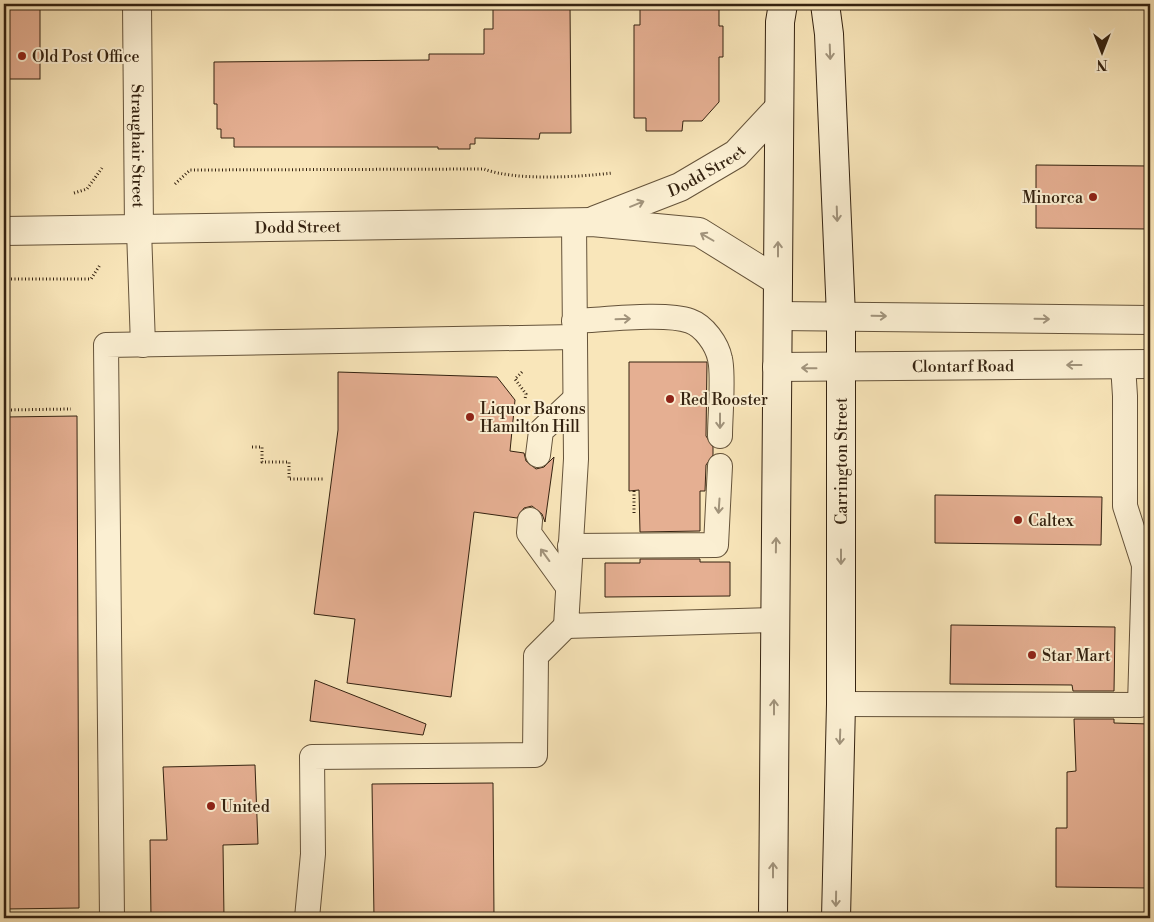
<svg xmlns="http://www.w3.org/2000/svg" width="1154" height="922" font-family="'Libre Bodoni',serif">
  <style>
    .building { fill: #e5af92; stroke: #342210 }
    .lines { fill: none; stroke-linecap: round; stroke-linejoin: round }
    .service-casing { stroke: #65533a; stroke-width: 26 }
    .minor-casing { stroke: #65533a; stroke-width: 30 }
    .tertiary-casing { stroke: #65533a; stroke-width: 30 }
    .secondary-casing { stroke: #342210; stroke-width: 30 }
    .path { stroke: #342210; stroke-width: 3; stroke-dasharray: 1 2.5; stroke-linecap: butt }
    .service { stroke: #fbefd2; stroke-width: 24 }
    .minor { stroke: #fbefd2; stroke-width: 28 }
    .tertiary { stroke: #fbefd2; stroke-width: 28 }
    .secondary { stroke: #fbefd2; stroke-width: 28 }
    .oneway { stroke: #a1937b }
    .poi-dot { fill: #8f2418; stroke: #fbefd2; stroke-width: 2 }
    .labels { text-anchor: middle; stroke-width: 4; stroke-linejoin: round; paint-order: stroke }
    .poi-label { font-size: 16px; fill: #342210; stroke: #fbefd2; text-anchor: start }
    .street-label { font-size: 16px; fill: #342210; stroke: #fbefd2 }
  </style>
  <rect width="100%" height="100%" fill="#f9e6ba"/>
  <filter id="stains"><feTurbulence type="fractalNoise" baseFrequency=".004" numOctaves="4"/><feColorMatrix values="0 0 0 0 .2 0 0 0 0 .09 0 0 0 0 .02 0 0 0 .5 -.17"/></filter>
  <radialGradient id="worn" r=".72"><stop offset=".6" stop-color="#630" stop-opacity="0"/><stop offset="1" stop-color="#630" stop-opacity=".3"/></radialGradient>
  <!-- building -->
  <g class="building">
    <rect x="4" y="4" width="36" height="75"/>
    <polygon points="493,4 570,4 571,133 540,133 539,139 475,138 475,144 470,144 470,149 438,149 438,147 234,147 234,138 221,138 221,129 217,129 217,104 214,104 214,62 429,60 429,54 484,54 484,29 493,29"/>
    <polygon points="719,7 719,26 723,26 723,57 719,57 719,102 702,121 683,121 682,131 646,131 646,118 634,118 634,25 640,25 640,8"/>
    <polygon points="1036,165 1150,166 1150,229 1036,228"/>
    <polygon points="629,362 707,362 706,436 713,447 713,455 706,465 705,491 700,491 700,531 640,532 639,490 629,491"/>
    <polygon points="338,372 497,377 515,400 510,451 524,453 526,461 536,469 544,467 554,457 545,522 542,514 532,506 524,508 517,518 474,512 451,697 347,683 355,619 314,614 338,430"/>
    <polygon points="77,416 79,908 4,909 4,417"/>
    <polygon points="935,495 1102,497 1101,545 935,543"/>
    <polygon points="640,559 700,559 700,562 730,562 730,596 605,597 605,563 640,563"/>
    <polygon points="951,625 1115,627 1114,691 1073,691 1072,685 950,684"/>
    <polygon points="315,680 426,724 423,735 310,721"/>
    <polygon points="1074,719 1114,719 1114,723 1150,724 1150,888 1056,887 1056,828 1067,828 1067,772 1076,771"/>
    <polygon points="255,765 258,844 223,845 224,918 151,918 150,840 167,840 163,767"/>
    <polygon points="493,783 494,918 374,918 372,784"/>
  </g>
  <g class="lines">
    <defs>
      <g id="service">
        <polyline points="574,223 576,459 566,626 775,620"/>
        <polyline points="139,230 143,345"/>
        <path d="M574 321C603 320 665 312 690 321 704 326 717 344 720 359 724 375 720 416 720 436"/>
        <polyline points="538,455 541,431 575,399"/>
        <polyline points="530,520 529,533 568,587"/>
        <polyline points="570,546 716,545 720,466"/>
        <polyline points="841,704 1140,705 1144,565 1125,506 1125,396 1123,365"/>
        <polyline points="112,918 106,345 574,337"/>
        <polyline points="307,918 313,854 312,757 535,755 536,656 566,626"/>
      </g>
      <g id="minor">
        <path id="s1" d="M137 4 139 230"/>
        <path id="s2" d="M595 220 680 187 736 154 779 108"/>
        <path id="s3" d="M4 231 592 222 699 232 778 281"/>
      </g>
      <g id="tertiary">
        <polyline points="778,316 1150,320"/>
        <path id="s4" d="M777 367 1150 364"/>
      </g>
      <g id="secondary">
        <polyline points="825,4 829,34 841,316 841,704 836,918"/>
        <polyline points="773,918 780,22 783,4"/>
      </g>
    </defs>
    <!-- service casing -->
    <use href="#service" class="service-casing"/>
    <!-- minor casing -->
    <use href="#minor" class="minor-casing"/>
    <!-- tertiary casing -->
    <use href="#tertiary" class="tertiary-casing"/>
    <!-- secondary casing -->
    <use href="#secondary" class="secondary-casing"/>
    <!-- path -->
    <g class="path">
      <path d="M175 184 190 170 484 169C515 181 578 177 612 173"/>
      <polyline points="74,193 87,189 102,168"/>
      <polyline points="4,279 91,279 100,265"/>
      <polyline points="8,345 8,410"/>
      <polyline points="522,372 515,379 526,394 525,399"/>
      <polyline points="4,410 71,409"/>
      <polyline points="252,447 262,447 262,462 289,462 289,479 325,479"/>
      <polyline points="634,491 634,513"/>
      <polyline points="4,916 47,916"/>
    </g>
    <!-- service -->
    <use href="#service" class="service"/>
    <!-- minor -->
    <use href="#minor" class="minor"/>
    <!-- tertiary -->
    <use href="#tertiary" class="tertiary"/>
    <!-- secondary -->
    <use href="#secondary" class="secondary"/>
  </g>
  <!-- one-way arrows -->
  <defs><path id="oneway-shaft" d="M-6 0H5M1.5-3L5.5 0L1.5 3" fill="none" stroke-width="1.6" stroke-linecap="round" stroke-linejoin="round" transform="scale(1.25)"/></defs>
  <g class="oneway">
    <use href="#oneway-shaft" transform="translate(830 52) rotate(88)"/>
    <use href="#oneway-shaft" transform="translate(637 204) rotate(-22)"/>
    <use href="#oneway-shaft" transform="translate(837 214) rotate(88)"/>
    <use href="#oneway-shaft" transform="translate(707 237) rotate(-150)"/>
    <use href="#oneway-shaft" transform="translate(778 249) rotate(-90)"/>
    <use href="#oneway-shaft" transform="translate(879 316) rotate(1)"/>
    <use href="#oneway-shaft" transform="translate(623 319) rotate(-2)"/>
    <use href="#oneway-shaft" transform="translate(1042 319) rotate(1)"/>
    <use href="#oneway-shaft" transform="translate(1074 365) rotate(180)"/>
    <use href="#oneway-shaft" transform="translate(809 368) rotate(-179)"/>
    <use href="#oneway-shaft" transform="translate(720 421) rotate(90)"/>
    <use href="#oneway-shaft" transform="translate(719 506) rotate(94)"/>
    <use href="#oneway-shaft" transform="translate(776 545) rotate(-89)"/>
    <use href="#oneway-shaft" transform="translate(545 555) rotate(-126)"/>
    <use href="#oneway-shaft" transform="translate(841 557) rotate(90)"/>
    <use href="#oneway-shaft" transform="translate(774 707) rotate(-90)"/>
    <use href="#oneway-shaft" transform="translate(840 737) rotate(92)"/>
    <use href="#oneway-shaft" transform="translate(773 870) rotate(-90)"/>
    <use href="#oneway-shaft" transform="translate(836 899) rotate(91)"/>
  </g>
  <!-- markers -->
  <g class="poi-dot">
    <circle cx="22" cy="56" r="5"/>
    <circle cx="1093" cy="197" r="5"/>
    <circle cx="670" cy="399" r="5"/>
    <circle cx="470" cy="417" r="5"/>
    <circle cx="1018" cy="520" r="5"/>
    <circle cx="1032" cy="655" r="5"/>
    <circle cx="211" cy="806" r="5"/>
  </g>
  <g class="labels">
    <!-- poi labels -->
    <g class="poi-label">
      <text x="32" y="62">Old Post Office</text>
      <text x="1083" y="203" text-anchor="end">Minorca</text>
      <text x="680" y="405">Red Rooster</text>
      <text x="480" y="414">Liquor Barons<tspan x="480" dy="18">Hamilton Hill</tspan></text>
      <text x="1028" y="526">Caltex</text>
      <text x="1042" y="661">Star Mart</text>
      <text x="221" y="812">United</text>
    </g>
    <!-- street labels -->
    <g class="street-label">
      <text dy="6" stroke="none"><textPath href="#s1" startOffset="142">Straughair Street</textPath></text>
      <text dy="6" stroke="none"><textPath href="#s2" startOffset="122">Dodd Street</textPath></text>
      <text dy="6" stroke="none"><textPath href="#s3" startOffset="294">Dodd Street</textPath></text>
      <text dy="6" stroke="none"><textPath href="#s4" startOffset="186">Clontarf Road</textPath></text>
      <text transform="translate(841 461) rotate(-90)" y="6">Carrington Street</text>
    </g>
  </g>
  <!-- margin -->
  <rect width="1154" height="922" fill="none" stroke="#f9e6ba" stroke-width="20"/>
  <rect x="5" y="5" width="1144" height="912" fill="none" stroke="#342210" stroke-width="2.5"/>
  <rect x="10" y="10" width="1134" height="902" fill="none" stroke="#342210"/>
  <!-- north arrow -->
  <g transform="translate(1102 52) rotate(180)" stroke="#fbefd2" stroke-width="4" paint-order="stroke">
  <path d="M0-4L9 19L0 12L-9 19Z" fill="#342210"/>
  <text y="-8" font-size="14" font-weight="bold" text-anchor="middle" fill="#342210">N</text>
  </g>
  <rect width="100%" height="100%" filter="url(#stains)"/>
  <rect width="100%" height="100%" fill="url(#worn)"/>
</svg>
